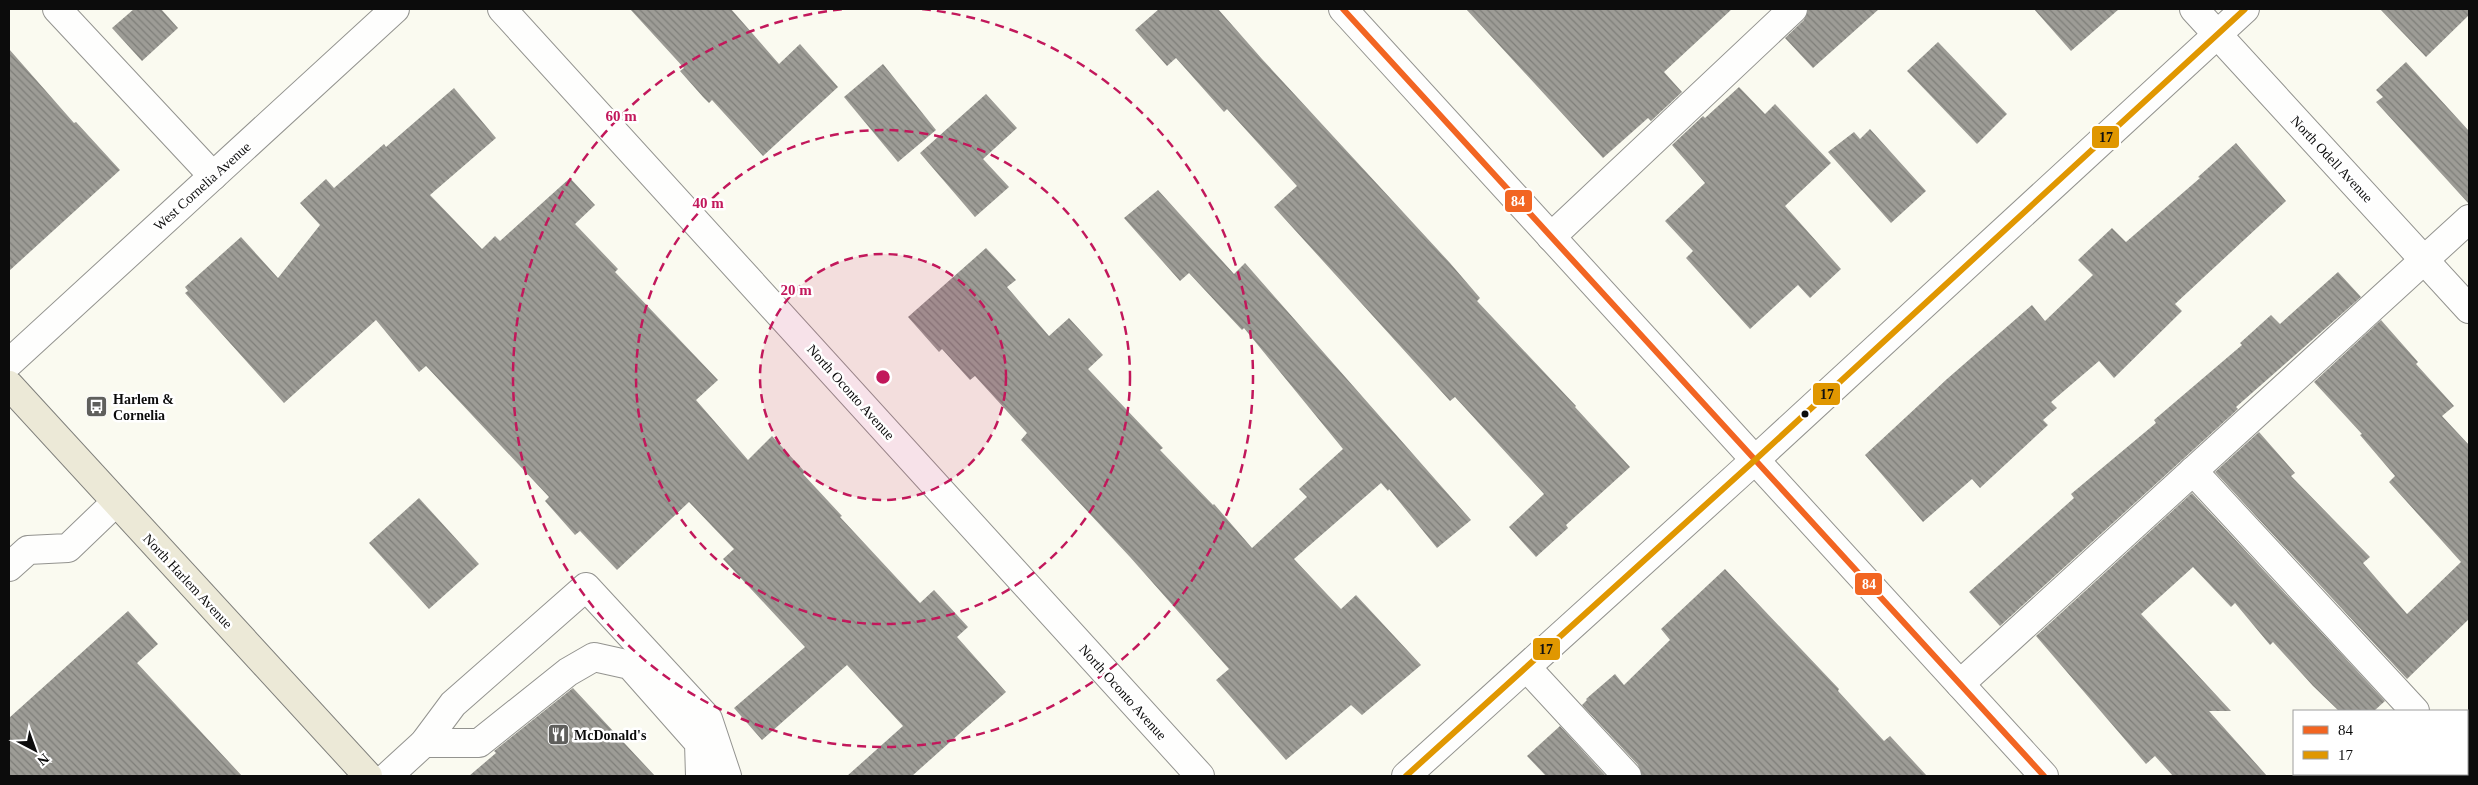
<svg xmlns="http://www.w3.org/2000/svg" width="2478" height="785" font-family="'Times New Roman',serif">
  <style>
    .building { fill: url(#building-back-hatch) }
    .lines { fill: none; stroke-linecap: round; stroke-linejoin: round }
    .minor-casing { stroke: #93938f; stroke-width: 30 }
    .major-casing { stroke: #80807c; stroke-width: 30 }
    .minor { stroke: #fefefd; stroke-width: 28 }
    .major { stroke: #ece9d7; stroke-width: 28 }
    .bus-1-casing { stroke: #fff; stroke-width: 10 }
    .bus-2-casing { stroke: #fff; stroke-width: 10 }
    .bus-1 { stroke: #f26522; stroke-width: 6 }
    .bus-2 { stroke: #e09701; stroke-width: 6 }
    .ring { fill: none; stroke: #c2185b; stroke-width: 2.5; stroke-dasharray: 9 6 }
    .bus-dot { fill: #0c0c0c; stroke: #fff; stroke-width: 2 }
    .labels { text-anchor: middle; stroke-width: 5; stroke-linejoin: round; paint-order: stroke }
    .street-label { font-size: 14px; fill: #0c0c0c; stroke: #fff }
    .poi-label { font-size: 14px; font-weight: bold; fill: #0c0c0c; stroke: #fff; text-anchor: start }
    .centre { fill: #c2185b; stroke: #fff; stroke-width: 2.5 }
    .ring-label { font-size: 15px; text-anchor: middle; font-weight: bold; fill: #c2185b; stroke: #fff; stroke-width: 5; stroke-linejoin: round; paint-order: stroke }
    .line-badge { stroke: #fff; stroke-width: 2 }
    .badge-label { font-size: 14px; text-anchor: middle; font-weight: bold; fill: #fff }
    .pale-badge-label { font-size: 14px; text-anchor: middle; font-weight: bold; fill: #111 }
  </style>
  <defs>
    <pattern id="building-back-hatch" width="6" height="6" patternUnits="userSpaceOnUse" patternTransform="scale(1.25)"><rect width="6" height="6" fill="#9d9c96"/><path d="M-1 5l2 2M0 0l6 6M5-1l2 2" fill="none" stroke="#7e7e79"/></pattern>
  </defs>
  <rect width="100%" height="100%" fill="#fafaf0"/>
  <!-- building -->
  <g class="building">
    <polygon points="134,9 161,9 178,28 142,61 112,28"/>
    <polygon points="630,9 731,9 779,64 800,44 838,87 763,156 712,100 709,103 703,97 680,71 684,68"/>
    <polygon points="1159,9 1218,9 1262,59 1450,263 1480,298 1477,301 1576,406 1575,407 1630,467 1566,525 1568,528 1536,557 1509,527 1544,494 1455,397 1450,401 1274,207 1297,186 1227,109 1224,112 1176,58 1167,66 1135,30"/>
    <polygon points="1466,9 1603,10 1732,9 1664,72 1682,92 1651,121 1648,118 1603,158"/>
    <polygon points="1808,9 1879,9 1813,68 1785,38 1804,20"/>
    <polygon points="2034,9 2119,9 2071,51"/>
    <polygon points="2380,9 2469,9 2469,15 2426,57"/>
    <polygon points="1938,42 2007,114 1977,144 1907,71"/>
    <polygon points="9,49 74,123 76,122 120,170 9,271"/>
    <polygon points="2406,62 2469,131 2469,204 2376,102 2383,97 2376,90"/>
    <polygon points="883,64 936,130 898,162 844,97"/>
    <polygon points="1739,87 1765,114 1775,104 1831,163 1785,206 1841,269 1810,298 1798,285 1750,329 1686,258 1693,251 1665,221 1705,183 1672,145 1703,116 1705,118"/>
    <polygon points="454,88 496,138 430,195 482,249 495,236 500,241 570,178 595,205 575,224 618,269 615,272 718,380 696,400 748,460 772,436 805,472 803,474 842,516 840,517 920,603 934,590 968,627 957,637 1006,692 912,776 847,776 903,726 847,665 762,740 734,708 805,647 723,559 734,549 689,502 617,570 580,531 575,535 545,501 549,497 426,366 419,372 376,320 284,403 185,293 188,291 185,287 241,237 278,278 320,225 300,203 326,179 334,188 384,144 386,147"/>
    <polygon points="986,94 1017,128 983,159 1009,187 975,217 920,153"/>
    <polygon points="1870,129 1926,191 1891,223 1828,152 1854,132 1860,139"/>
    <polygon points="2236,143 2286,201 2175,304 2182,311 2114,378 2099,361 2051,402 2057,408 2043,420 2048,425 1980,488 1972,479 1923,522 1865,455 1947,379 2032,305 2045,321 2093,275 2078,260 2112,228 2126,242 2200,178 2198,177"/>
    <polygon points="1158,190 1234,274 1245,263 1471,520 1437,548 1389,489 1388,491 1381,483 1294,559 1341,609 1356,595 1421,665 1362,715 1351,705 1286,760 1216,680 1229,669 1130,557 1021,440 1027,433 975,376 970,380 942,349 939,352 908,317 986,248 1016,280 1007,287 1049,336 1069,318 1103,355 1088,369 1163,448 1160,450 1213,505 1214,504 1252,548 1307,497 1299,489 1343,449 1244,328 1242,330 1189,273 1180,281 1124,218"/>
    <polygon points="2338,272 2361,297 2236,407 2238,409 2000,626 1969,592 2074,498 2071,494 2156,423 2154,420 2242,345 2240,343 2271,315 2280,324"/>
    <polygon points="2381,320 2418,362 2416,364 2454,406 2442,416 2469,445 2469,619 2407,679 2215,472 2259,432 2295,473 2291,476 2370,557 2363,563 2407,614 2461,562 2389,482 2395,476 2360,435 2362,434 2314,382"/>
    <polygon points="2192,493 2385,701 2374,711 2339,711 2313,686 2273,642 2270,645 2235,603 2231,607 2193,567 2141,614 2231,711 2209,711 2267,776 2173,776 2155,756 2146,764 2036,636"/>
    <polygon points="419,498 479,564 429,609 369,543"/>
    <polygon points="1725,569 1839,689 1838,691 1884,741 1890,736 1927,776 1642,776 1638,765 1582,705 1587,700 1586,699 1615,674 1624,685 1670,640 1661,629"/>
    <polygon points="128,611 158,644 137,663 242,776 9,776 9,718"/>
    <polygon points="573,688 655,776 469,776 496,753 494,751"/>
    <polygon points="1560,726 1606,776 1546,776 1527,756"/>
  </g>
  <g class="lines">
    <defs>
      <g id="minor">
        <polyline points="57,9 213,176"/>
        <polyline points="502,9 1200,776"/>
        <polyline points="1343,9 2044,776"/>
        <polyline points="2194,9 2469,309"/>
        <polyline points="1551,237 1793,9"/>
        <polyline points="9,363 395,9"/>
        <polyline points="2193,471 2415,711"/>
        <polyline points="9,567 28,550 68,548 116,502"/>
        <polyline points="1527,668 1627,776"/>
        <polyline points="1960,684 2469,219"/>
        <polyline points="424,743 479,743 568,672 594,657 630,665 699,743 700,776"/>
        <polyline points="2467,767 2469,770"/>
        <polyline points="388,776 424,743 453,704 586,587 708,719 727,776"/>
        <polyline points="1406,776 1755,460 2245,9"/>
      </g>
      <polyline id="major" points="9,385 368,776"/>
    </defs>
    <!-- minor casing -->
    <use href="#minor" class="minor-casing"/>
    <!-- major casing -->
    <use href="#major" class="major-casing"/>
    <!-- minor -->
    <use href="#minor" class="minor"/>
    <!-- major -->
    <use href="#major" class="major"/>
    <defs>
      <polyline id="bus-1" points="1343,9 2044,776"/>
      <polyline id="bus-2" points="1406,776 1755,460 2245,9"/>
    </defs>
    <!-- bus-1 casing -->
    <use href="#bus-1" class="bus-1-casing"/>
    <!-- bus-2 casing -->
    <use href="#bus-2" class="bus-2-casing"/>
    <!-- bus-1 -->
    <use href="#bus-1" class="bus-1"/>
    <!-- bus-2 -->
    <use href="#bus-2" class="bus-2"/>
  </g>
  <!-- distance rings -->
  <circle cx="883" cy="377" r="123" fill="#c2185b" fill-opacity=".12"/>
  <g class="ring">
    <circle cx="883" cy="377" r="123"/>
    <circle cx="883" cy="377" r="247"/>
    <path d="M922 9A370 370 0 1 1 844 9"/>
  </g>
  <!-- icons -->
  <defs>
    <symbol id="bus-square" viewBox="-11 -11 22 22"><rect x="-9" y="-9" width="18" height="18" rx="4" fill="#5f5f5c" stroke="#fff"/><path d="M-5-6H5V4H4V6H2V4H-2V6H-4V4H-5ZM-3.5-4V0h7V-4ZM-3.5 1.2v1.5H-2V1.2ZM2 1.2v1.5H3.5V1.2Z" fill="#fff"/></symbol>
    <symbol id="restaurant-square" viewBox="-11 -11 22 22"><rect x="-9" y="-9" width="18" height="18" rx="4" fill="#5f5f5c" stroke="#fff"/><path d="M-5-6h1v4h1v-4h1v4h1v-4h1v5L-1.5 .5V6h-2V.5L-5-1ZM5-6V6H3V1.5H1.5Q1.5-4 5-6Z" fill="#fff"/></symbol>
  </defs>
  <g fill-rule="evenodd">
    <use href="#bus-square" x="84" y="394" width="25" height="25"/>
    <use href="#restaurant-square" x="546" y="722" width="25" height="25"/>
  </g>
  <!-- markers -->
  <circle class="bus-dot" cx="1805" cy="414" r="4.5"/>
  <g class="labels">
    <!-- street labels -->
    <g class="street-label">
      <text transform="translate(2332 159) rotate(47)" y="5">North Odell Avenue</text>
      <text transform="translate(202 186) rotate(-42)" y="5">West Cornelia Avenue</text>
      <text transform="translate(851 392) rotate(48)" y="5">North Oconto Avenue</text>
      <text transform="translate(188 581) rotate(47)" y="5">North Harlem Avenue</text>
      <text transform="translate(1123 692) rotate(48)" y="5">North Oconto Avenue</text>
    </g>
    <!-- poi labels -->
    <g class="poi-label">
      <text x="113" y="404">Harlem &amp;<tspan x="113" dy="16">Cornelia</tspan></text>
      <text x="574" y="740">McDonald's</text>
    </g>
  </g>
  <circle cx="883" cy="377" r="8" class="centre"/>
  <g class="ring-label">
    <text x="621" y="121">60 m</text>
    <text x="708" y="208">40 m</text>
    <text x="796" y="295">20 m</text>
  </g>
  <g class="line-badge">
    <rect x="2091" y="125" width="29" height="24" rx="5" fill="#e09701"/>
    <rect x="1504" y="189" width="29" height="24" rx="5" fill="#f26522"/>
    <rect x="1812" y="382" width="29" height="24" rx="5" fill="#e09701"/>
    <rect x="1854" y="572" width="29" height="24" rx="5" fill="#f26522"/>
    <rect x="1532" y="637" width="29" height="24" rx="5" fill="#e09701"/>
  </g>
  <g class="badge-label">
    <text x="1518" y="206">84</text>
    <text x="1869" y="589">84</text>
  </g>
  <g class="pale-badge-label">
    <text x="2106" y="142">17</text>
    <text x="1827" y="399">17</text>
    <text x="1546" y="654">17</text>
  </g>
  <!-- border -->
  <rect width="2478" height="785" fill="none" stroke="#0c0c0c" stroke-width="20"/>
  <!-- legend -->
  <rect x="2293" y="710" width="175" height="65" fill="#ffffff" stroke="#9e9e9e"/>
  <rect x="2303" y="726" width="25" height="8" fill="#f26522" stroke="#9e9e9e"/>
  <text x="2338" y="735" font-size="15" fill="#0c0c0c">84</text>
  <rect x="2303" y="751" width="25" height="8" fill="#e09701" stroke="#9e9e9e"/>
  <text x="2338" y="760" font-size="15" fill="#0c0c0c">17</text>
  <!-- north arrow -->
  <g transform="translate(35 750) rotate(139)" stroke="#ffffff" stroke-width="4" paint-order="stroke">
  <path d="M0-4L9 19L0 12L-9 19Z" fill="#0c0c0c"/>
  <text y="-8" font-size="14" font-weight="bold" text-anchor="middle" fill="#0c0c0c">N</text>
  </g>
</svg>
